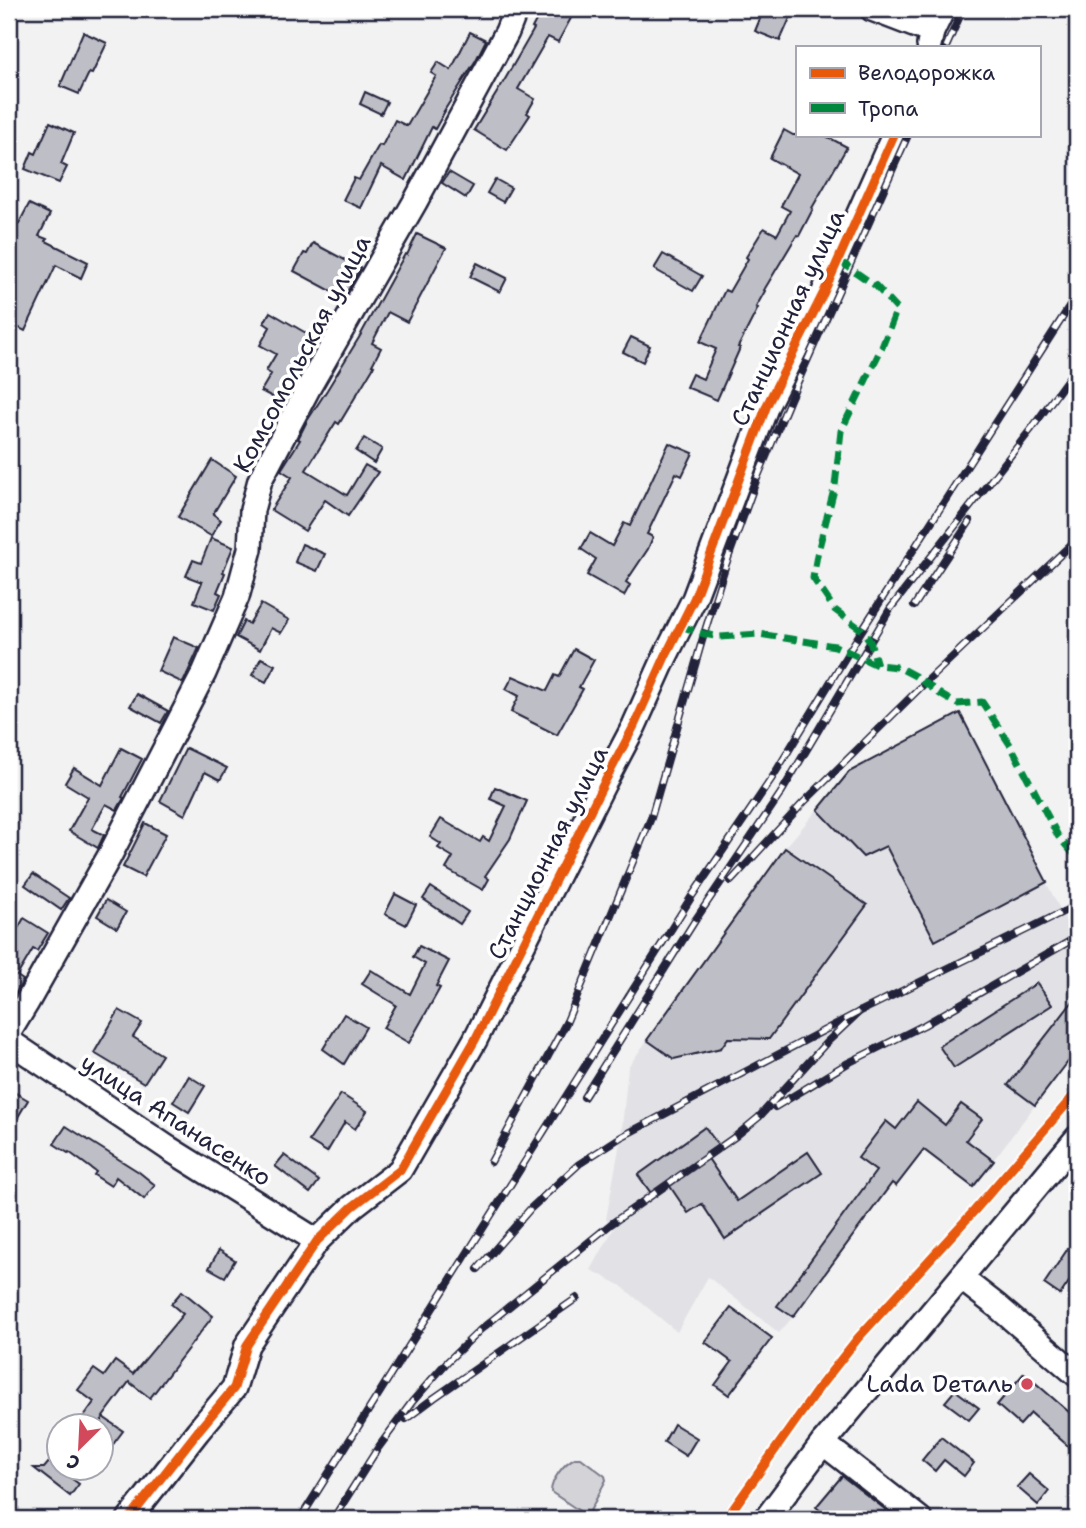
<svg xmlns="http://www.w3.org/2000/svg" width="1086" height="1528" font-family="'Shantell Sans',sans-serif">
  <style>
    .built { fill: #e2e2e6 }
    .green { fill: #d3d3d8; stroke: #7a7a8a; stroke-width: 2 }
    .building { fill: #bebec6; stroke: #22223b; stroke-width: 2 }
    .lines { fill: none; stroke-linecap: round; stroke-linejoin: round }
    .minor-casing { stroke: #22223b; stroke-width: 28 }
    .minor { stroke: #fff; stroke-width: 23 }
    .rail-casing { stroke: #22223b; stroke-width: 8 }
    .rail { stroke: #fff; stroke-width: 5; stroke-dasharray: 16; stroke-linecap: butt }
    .quiet { stroke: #00873e; stroke-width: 7; stroke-dasharray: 14 7; stroke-linecap: butt }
    .cycleway-casing { stroke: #fff; stroke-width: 13 }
    .cycleway { stroke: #e8590c; stroke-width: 9 }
    .poi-dot { fill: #d1495b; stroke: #fff; stroke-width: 2.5 }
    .labels { text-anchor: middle; stroke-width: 7; stroke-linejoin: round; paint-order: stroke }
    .street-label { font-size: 24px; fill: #22223b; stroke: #fff }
    .poi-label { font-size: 24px; fill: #22223b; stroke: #fff; text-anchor: end }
  </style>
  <rect width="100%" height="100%" fill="#f2f2f3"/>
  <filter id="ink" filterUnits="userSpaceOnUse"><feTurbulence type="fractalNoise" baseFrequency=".0143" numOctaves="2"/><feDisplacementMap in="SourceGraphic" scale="14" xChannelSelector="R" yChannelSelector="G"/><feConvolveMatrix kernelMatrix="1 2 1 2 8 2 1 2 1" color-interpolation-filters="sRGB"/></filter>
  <g filter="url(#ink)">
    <!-- built -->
    <polygon class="built" points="960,713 1066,921 1077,916 1077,1050 973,1187 924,1150 896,1186 892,1184 793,1317 779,1333 708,1277 677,1332 620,1285 591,1270 614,1228 606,1219 621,1137 628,1067 785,848 849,772"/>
    <!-- green -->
    <path class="green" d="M575 1458H581L605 1476 606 1480 589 1513 584 1514 551 1492C551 1480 564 1463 575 1458Z"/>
    <!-- building -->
    <g class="building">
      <polygon points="542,9 576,9 558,42 548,37 518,89 535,99 527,113 530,115 507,150 474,130 504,81 534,29 532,28"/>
      <polygon points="764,9 794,9 780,41 755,31"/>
      <polygon points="83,32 107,43 92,74 89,73 79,94 60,86"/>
      <polygon points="470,32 486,40 476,60 444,111 445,111 435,129 432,127 406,180 381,166 361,208 343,200 354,178 359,180 379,145 382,146 395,120 407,126 436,76 431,73 438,62 451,70"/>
      <polygon points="365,92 387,102 381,114 360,104"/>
      <polygon points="50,122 74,133 61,164 67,167 59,183 25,169 32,152 36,154"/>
      <polygon points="784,130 793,135 824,135 847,147 812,208 813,209 799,236 797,235 764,290 765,291 756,307 758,308 738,347 740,348 717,400 686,387 692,374 703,379 716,349 700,342 725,290 729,292 748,259 746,257 764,228 777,235 790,211 781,206 798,174 770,158"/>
      <polygon points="449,172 473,186 466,198 442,183"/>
      <polygon points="495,179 511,188 503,202 487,193"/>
      <polygon points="29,204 50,214 39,236 47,239 46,241 88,262 81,278 56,265 25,331 9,323 9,221 18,225"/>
      <polygon points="417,234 446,248 407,322 388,312 372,343 381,348 372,365 374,366 339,424 336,422 306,470 347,495 365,465 378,472 348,516 325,500 305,531 271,510 292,477 281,470 300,440 298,439 307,421 327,390 360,336 405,254 407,255"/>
      <polygon points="313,243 360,268 344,298 294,271 304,253 307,254"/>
      <polygon points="663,254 702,276 693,291 654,269"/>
      <polygon points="477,263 507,278 500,292 470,277"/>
      <polygon points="270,312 318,340 289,390 284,403 261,391 271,374 266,371 276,354 260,345 270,327 264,323"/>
      <polygon points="631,337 650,346 643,362 623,352"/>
      <polygon points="364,438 382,449 374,463 356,451"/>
      <polygon points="669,443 693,453 682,476 676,473 647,534 653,537 648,549 626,582 630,585 624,596 587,575 596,559 581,549 590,533 612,546 624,523 630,526"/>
      <polygon points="212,460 236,476 213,514 221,520 211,536 178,517"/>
      <polygon points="211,538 233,547 223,572 225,573 217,592 221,594 214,610 194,602 202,582 186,576 193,560 201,563"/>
      <polygon points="302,544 325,554 317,571 295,562"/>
      <polygon points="261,604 289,620 281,633 271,628 260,650 236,637 244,621 249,624"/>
      <polygon points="173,637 199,648 183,683 158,671"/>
      <polygon points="574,649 594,660 579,687 583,689 557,735 511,712 519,696 506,689 513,676 547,691 555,675 559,677"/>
      <polygon points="261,658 275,665 266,682 252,675"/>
      <polygon points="137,694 168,711 161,723 130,706"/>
      <polygon points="960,713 1047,882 935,941 886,846 863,857 818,810 849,772"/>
      <polygon points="121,748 142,759 122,797 124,798 117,810 106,804 92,829 104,835 98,848 69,831 88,797 65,783 74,768 102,785"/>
      <polygon points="186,748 227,768 220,780 205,772 185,815 160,801"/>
      <polygon points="495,787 527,801 510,839 485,876 489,879 483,890 446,869 453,857 438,848 441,844 430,837 441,819 480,842 483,837 489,841 506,806 490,799"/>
      <polygon points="145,823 166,834 143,877 123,867"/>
      <polygon points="785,848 867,905 769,1039 728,1038 721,1048 674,1059 647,1040"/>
      <polygon points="33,874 69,898 61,910 25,885"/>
      <polygon points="431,887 468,912 460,924 423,899"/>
      <polygon points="395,894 416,905 406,925 385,914"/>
      <polygon points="106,900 126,912 117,928 97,916"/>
      <polygon points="24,918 48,933 37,951 33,949 17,976 23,980 11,1002 9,1000 9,944"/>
      <polygon points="419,946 449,961 436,986 440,988 409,1043 383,1028 396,1005 362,984 371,970 410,994 425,964 413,957"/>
      <polygon points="1037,983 1052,1005 954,1068 939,1046"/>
      <polygon points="1077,996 1077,1050 1035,1105 1008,1085"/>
      <polygon points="119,1010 142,1023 133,1037 162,1055 144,1083 94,1053"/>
      <polygon points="344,1014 366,1027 344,1064 323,1049"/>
      <polygon points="189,1076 205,1086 189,1112 173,1102"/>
      <polygon points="16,1093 28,1100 9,1132 9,1106"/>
      <polygon points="341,1094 367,1111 355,1129 345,1122 327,1152 309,1141"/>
      <polygon points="917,1102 945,1125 961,1104 982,1119 966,1140 994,1161 973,1187 924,1150 896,1186 892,1183 793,1317 777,1306 876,1171 858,1158 886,1121 896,1129"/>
      <polygon points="66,1126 139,1172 155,1185 144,1199 116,1177 111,1186 94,1175 96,1172 69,1152 68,1153 54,1144"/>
      <polygon points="705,1127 718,1145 705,1154 737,1201 808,1152 822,1173 725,1239 702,1204 688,1213 667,1182 651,1193 638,1175"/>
      <polygon points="284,1155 319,1181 310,1193 275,1166"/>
      <polygon points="1077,1235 1077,1270 1060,1295 1044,1284"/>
      <polygon points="219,1250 235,1260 225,1277 209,1268"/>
      <polygon points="182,1291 213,1316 150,1398 129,1382 103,1417 123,1431 102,1459 102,1420 97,1426 84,1416 94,1402 78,1390 94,1369 104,1376 115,1361 133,1374 183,1314 171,1304"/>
      <polygon points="731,1308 772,1338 729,1395 715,1385 732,1362 705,1342"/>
      <polygon points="1024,1373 1077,1419 1077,1454 1031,1413 1020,1425 997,1405"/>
      <polygon points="955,1390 979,1408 969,1420 945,1402"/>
      <polygon points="674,1424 697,1438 686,1456 664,1442"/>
      <polygon points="941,1437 974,1463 964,1476 944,1460 935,1471 922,1460"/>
      <polygon points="49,1462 57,1468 78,1468 71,1478 79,1484 70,1496 34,1468 44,1468"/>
      <polygon points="1029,1474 1049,1491 1038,1505 1017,1487"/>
      <polygon points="842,1476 886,1510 878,1519 830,1519 816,1507"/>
    </g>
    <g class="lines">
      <defs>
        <g id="minor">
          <polyline points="872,9 932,32"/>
          <polyline points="929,45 932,32 943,9"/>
          <polyline points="9,1032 26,1004 109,857 204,673 237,597 250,549 252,510 260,480 310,385 415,202 507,32 516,9"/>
          <polyline points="9,1041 168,1148 317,1241"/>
          <polyline points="961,1278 997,1306 1077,1375"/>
          <polyline points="823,1443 920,1519"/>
          <polyline points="129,1519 198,1431 234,1388 247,1345 317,1241 352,1207 400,1170 475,1040 603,785 634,726 665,657 694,599 767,405 824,292 894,135"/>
          <polyline points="766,1519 823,1443 1077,1138"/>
        </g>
      </defs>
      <!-- minor casing -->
      <use href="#minor" class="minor-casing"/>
      <!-- minor -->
      <use href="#minor" class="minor"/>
      <defs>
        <g id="rail">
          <polyline points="946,47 963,9"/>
          <polyline points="914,606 970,521"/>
          <polyline points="731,881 803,803 925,683 1077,539"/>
          <polyline points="584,1097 696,919 781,793 890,609 1032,428 1077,366"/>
          <polyline points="775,1107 848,1063 924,1025 1077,937"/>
          <polyline points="491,1162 567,1021 651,818 704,634 725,567 756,481 791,397 908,135"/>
          <polyline points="478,1269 531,1208 579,1164 621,1137 859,1012 1077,905"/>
          <polyline points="406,1419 434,1398 577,1298"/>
          <polyline points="300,1519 692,896 772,778 862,630 1077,295"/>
          <polyline points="333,1519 378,1448 412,1402 447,1362 480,1330 611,1224 736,1136 759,1117 826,1043 859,1012"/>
        </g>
      </defs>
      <!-- rail casing -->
      <use href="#rail" class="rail-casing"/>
      <!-- rail -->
      <use href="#rail" class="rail"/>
      <!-- quiet -->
      <g class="quiet">
        <polyline points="838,260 876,286 897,309 882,347 841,431 835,486 817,555 813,578 835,610 862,630 870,641 877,665"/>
        <polyline points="680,626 704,634 720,637 759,634 835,646 877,665 898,667 915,676 943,696 957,704 982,702 1011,746 1058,836 1077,858"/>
      </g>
      <defs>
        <g id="cycleway">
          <polyline points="129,1519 198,1431 234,1388 247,1345 317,1241 352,1207 400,1170 475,1040 603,785 634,726 665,657 694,599 767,405 824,292 894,135"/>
          <polyline points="726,1519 821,1385 858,1338 975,1210 1077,1092"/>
        </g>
      </defs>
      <!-- cycleway casing -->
      <use href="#cycleway" class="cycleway-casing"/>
      <!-- cycleway -->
      <use href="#cycleway" class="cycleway"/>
    </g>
  </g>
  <!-- markers -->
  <circle class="poi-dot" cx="1027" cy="1384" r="7"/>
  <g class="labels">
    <!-- street labels -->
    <g class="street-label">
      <text transform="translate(788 318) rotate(-65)" y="8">Станционная улица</text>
      <text transform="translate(302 354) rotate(-62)" y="8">Комсомольская улица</text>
      <text transform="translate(548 853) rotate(-63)" y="8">Станционная улица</text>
      <text transform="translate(176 1120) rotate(33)" y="8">улица Апанасенко</text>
    </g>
    <!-- poi labels -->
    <g class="poi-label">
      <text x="1013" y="1392">Lada Dеталь</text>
    </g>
  </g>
  <!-- margin -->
  <rect width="1086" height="1528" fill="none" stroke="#fff" stroke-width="35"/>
  <rect x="18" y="18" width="1051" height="1493" fill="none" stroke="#22223b" stroke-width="2.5" filter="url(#ink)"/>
  <!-- legend -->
  <rect x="796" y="46" width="245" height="91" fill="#ffffff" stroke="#a7a7b1" stroke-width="2"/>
  <rect x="810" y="68" width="35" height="10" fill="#e8590c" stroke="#a7a7b1" stroke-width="2"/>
  <text x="858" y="80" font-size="21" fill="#22223b">Велодорожка</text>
  <rect x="810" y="103" width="35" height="10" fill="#00873e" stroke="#a7a7b1" stroke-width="2"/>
  <text x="858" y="116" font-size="21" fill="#22223b">Тропа</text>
  <!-- north arrow -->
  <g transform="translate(80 1447) rotate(204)"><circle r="33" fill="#ffffff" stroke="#a7a7b1" stroke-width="2"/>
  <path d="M0-5L12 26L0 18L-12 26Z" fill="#d1495b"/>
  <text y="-10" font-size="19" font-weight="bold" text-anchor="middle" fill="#22223b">С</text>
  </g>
</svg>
